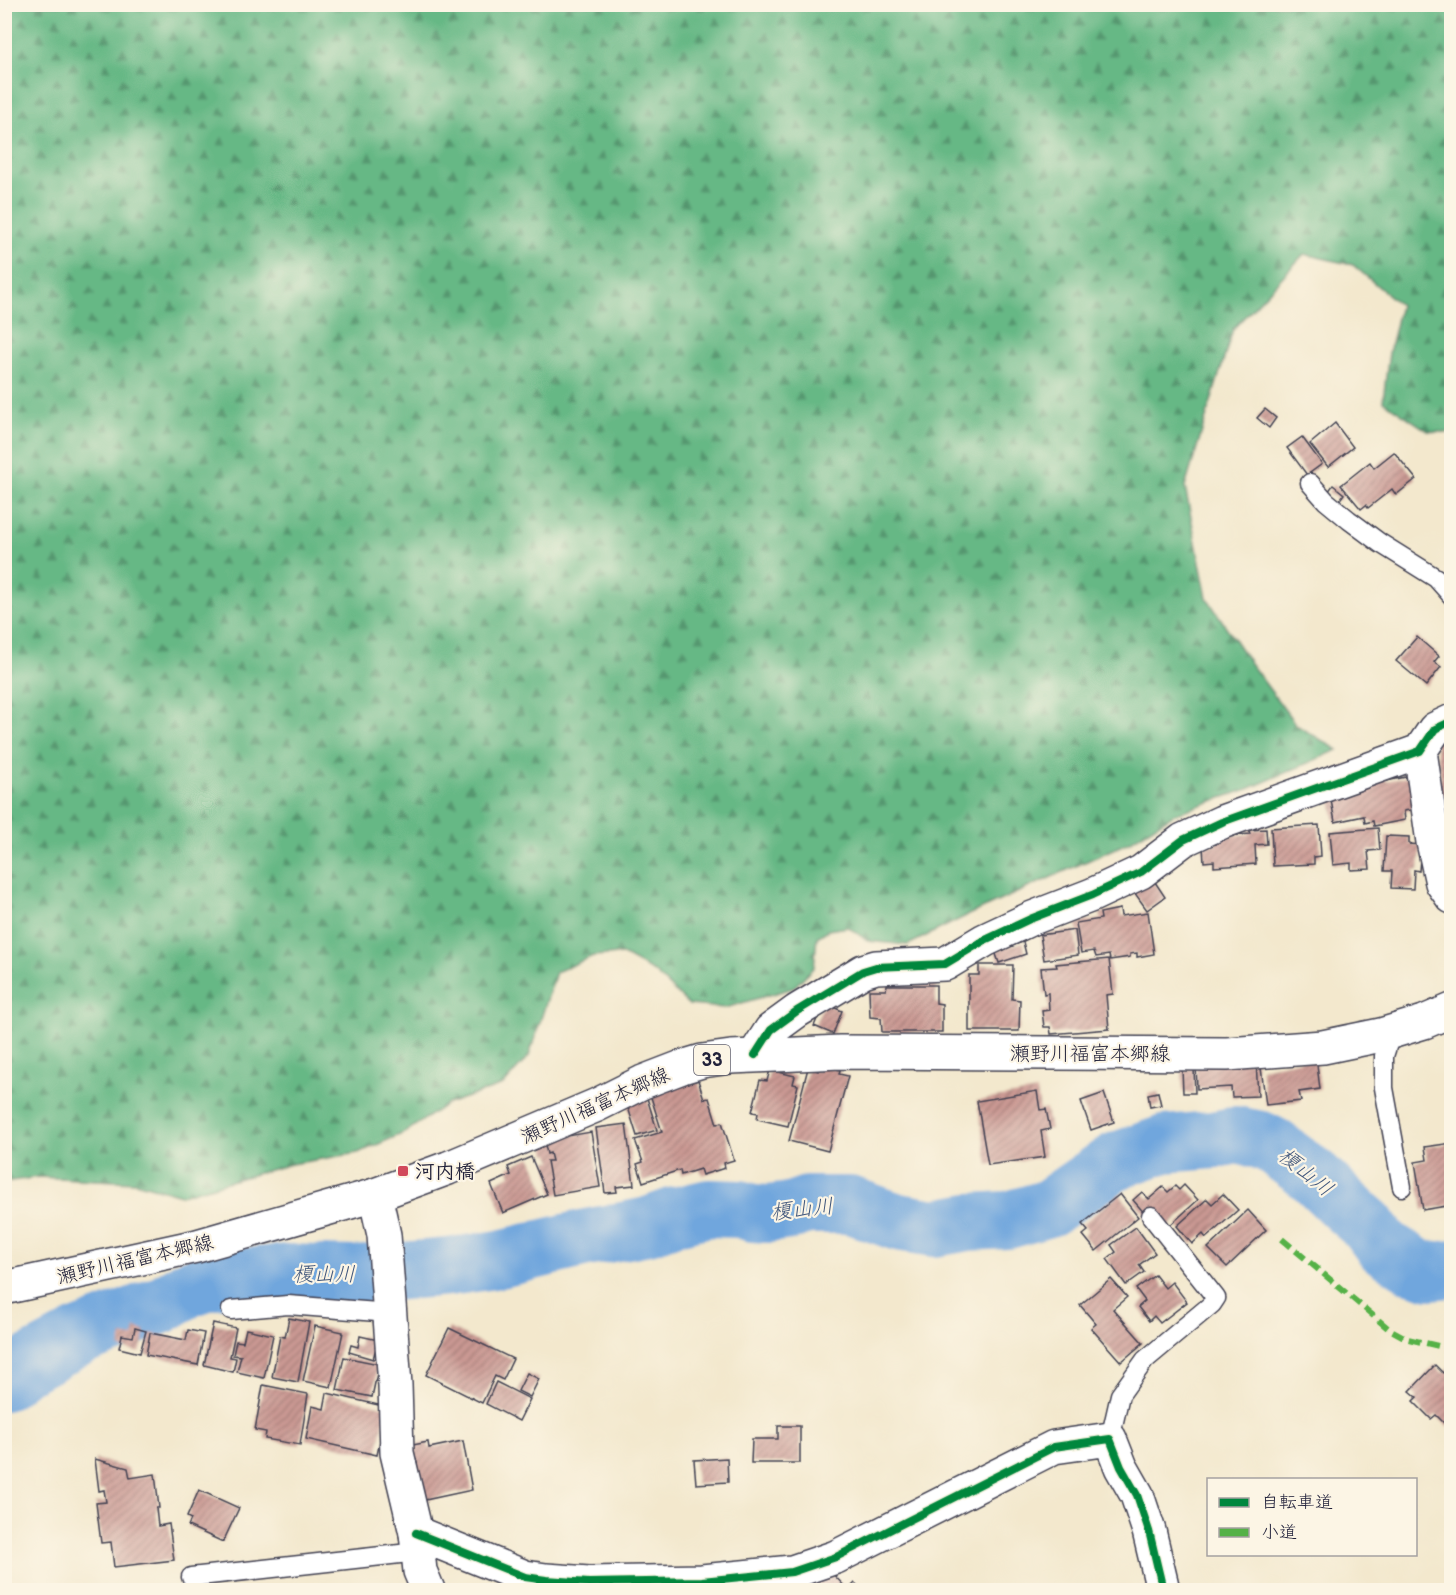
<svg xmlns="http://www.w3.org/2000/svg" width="1456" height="1595" font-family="'Balsamiq Sans','Klee One',sans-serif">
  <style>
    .forest { fill: url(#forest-firs); stroke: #446d60; stroke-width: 1.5 }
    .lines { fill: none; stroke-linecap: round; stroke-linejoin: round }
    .river { stroke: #6fa6dd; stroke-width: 58 }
    .building { fill: url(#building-hatch) }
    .service-casing { stroke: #414051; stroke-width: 21 }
    .minor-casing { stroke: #414051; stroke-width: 36 }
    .primary-casing { stroke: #414051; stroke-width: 36 }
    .service { stroke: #fff; stroke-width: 18 }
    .minor { stroke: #fff; stroke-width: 33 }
    .primary { stroke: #fff; stroke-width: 33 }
    .quiet { stroke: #55b146; stroke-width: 6; stroke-dasharray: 12 6; stroke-linecap: butt }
    .cycleway-casing { stroke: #fcf5e5; stroke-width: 11 }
    .cycleway { stroke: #00873e; stroke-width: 8 }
    .poi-dot { fill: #d1495b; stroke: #fcf5e5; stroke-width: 2 }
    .labels { text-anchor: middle; stroke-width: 4.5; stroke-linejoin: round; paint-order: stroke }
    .shield { fill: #fcf5e5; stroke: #63616e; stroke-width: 1.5 }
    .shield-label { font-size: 18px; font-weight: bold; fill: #22223b }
    .street-label { font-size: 20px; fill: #22223b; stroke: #fcf5e5 }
    .poi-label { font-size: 20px; font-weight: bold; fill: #22223b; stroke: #fcf5e5; text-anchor: start }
    .water-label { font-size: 21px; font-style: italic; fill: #41577c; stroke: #fcf5e5 }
  </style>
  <defs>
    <pattern id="forest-firs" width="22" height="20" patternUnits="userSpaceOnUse" patternTransform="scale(1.5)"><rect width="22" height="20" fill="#66b885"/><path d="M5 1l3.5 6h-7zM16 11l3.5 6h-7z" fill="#54956e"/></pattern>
    <pattern id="building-hatch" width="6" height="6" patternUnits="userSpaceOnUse" patternTransform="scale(1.5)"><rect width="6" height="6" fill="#ca9993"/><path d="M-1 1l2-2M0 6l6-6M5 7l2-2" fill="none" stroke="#a47c79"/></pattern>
  </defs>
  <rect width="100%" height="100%" fill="#fcf5e5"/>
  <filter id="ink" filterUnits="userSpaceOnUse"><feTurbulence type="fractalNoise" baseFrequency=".0167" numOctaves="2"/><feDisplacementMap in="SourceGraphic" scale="12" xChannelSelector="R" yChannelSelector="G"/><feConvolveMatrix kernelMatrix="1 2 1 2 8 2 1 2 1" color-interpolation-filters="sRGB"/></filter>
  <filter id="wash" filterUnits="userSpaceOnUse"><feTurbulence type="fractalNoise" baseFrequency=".008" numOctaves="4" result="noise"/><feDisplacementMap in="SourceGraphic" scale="24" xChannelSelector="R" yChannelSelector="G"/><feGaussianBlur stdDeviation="1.35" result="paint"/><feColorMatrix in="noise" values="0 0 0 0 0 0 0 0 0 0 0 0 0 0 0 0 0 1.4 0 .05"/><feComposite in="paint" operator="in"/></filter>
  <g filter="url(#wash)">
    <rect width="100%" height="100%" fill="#f3e8cd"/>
    <!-- forest -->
    <polygon class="forest" points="4,5 1451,5 1451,433 1428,431 1383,401 1389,353 1400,305 1353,265 1304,254 1233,329 1185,487 1207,598 1250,663 1296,725 1338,750 1248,789 1174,814 1129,842 970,914 908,945 868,941 848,927 828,930 817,937 814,967 793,988 725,1008 689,1005 654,972 621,954 593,956 556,972 529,1056 503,1085 447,1104 404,1133 358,1153 291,1164 181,1195 135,1182 38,1177 5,1182"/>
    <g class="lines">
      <!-- river -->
      <polyline class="river" points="4,1382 20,1369 78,1338 161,1305 189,1288 212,1280 288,1273 356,1275 448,1267 500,1259 586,1238 648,1226 675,1216 709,1208 740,1209 753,1213 768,1214 790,1211 807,1205 850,1205 898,1222 935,1228 969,1222 1008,1220 1049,1208 1116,1161 1164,1144 1214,1140 1236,1135 1261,1140 1273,1146 1315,1177 1346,1207 1367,1225 1384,1247 1415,1266 1431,1271 1452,1269"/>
    </g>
    <g id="blocks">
      <!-- building -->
      <g class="building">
        <polygon points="1265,409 1276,418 1269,428 1257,418"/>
        <polygon points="1335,423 1353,447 1328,467 1310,444"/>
        <polygon points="1302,437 1322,464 1307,475 1287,448"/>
        <polygon points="1394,452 1416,479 1396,495 1392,489 1368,508 1366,505 1361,509 1341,485 1370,462 1374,468"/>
        <polygon points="1333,485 1344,494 1339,501 1328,492"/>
        <polygon points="1417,637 1439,656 1434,662 1441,667 1426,686 1396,661"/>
        <polygon points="1452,739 1452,830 1445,831 1436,780 1441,779 1435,741"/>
        <polygon points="1411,776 1417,809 1404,811 1405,820 1374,826 1373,821 1365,823 1364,816 1335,822 1330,795 1386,777 1386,781"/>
        <polygon points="1319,825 1321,856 1314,857 1314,864 1273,866 1271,828"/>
        <polygon points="1378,828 1380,850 1368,851 1370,869 1351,870 1351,863 1333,865 1330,832"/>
        <polygon points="1266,829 1267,844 1255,845 1256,864 1214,867 1214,861 1204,862 1203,846 1216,844 1215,837 1250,834 1249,830"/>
        <polygon points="1386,836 1409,837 1409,844 1421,845 1419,871 1414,870 1413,889 1391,888 1392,871 1384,871"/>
        <polygon points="1153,879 1165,897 1147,910 1134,892"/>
        <polygon points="1120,909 1121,916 1148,912 1154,954 1137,957 1137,953 1130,954 1130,957 1110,960 1109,955 1096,957 1094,951 1081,953 1076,923 1101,919 1100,913"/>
        <polygon points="1075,930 1078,955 1044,960 1040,935"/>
        <polygon points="1023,942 1026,954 999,963 995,951"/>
        <polygon points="1109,959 1113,994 1106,995 1109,1029 1051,1034 1050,1027 1044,1027 1042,1011 1049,1010 1048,993 1044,994 1041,968 1057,967 1056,964"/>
        <polygon points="979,965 1013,965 1012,999 1020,1000 1019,1031 969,1031 969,975 979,975"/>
        <polygon points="887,985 936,985 936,1003 942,1004 942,1032 882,1032 881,1018 870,1017 869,990 886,990"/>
        <polygon points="824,1003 842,1011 833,1034 814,1026"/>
        <polygon points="1316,1057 1320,1089 1299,1092 1301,1101 1266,1105 1261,1068"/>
        <polygon points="1256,1061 1258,1096 1232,1097 1231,1087 1197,1089 1196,1064"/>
        <polygon points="819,1065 840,1070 839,1074 848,1076 828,1151 789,1141 808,1068 818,1071"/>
        <polygon points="1182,1069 1194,1069 1195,1093 1183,1093"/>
        <polygon points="770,1070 795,1076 793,1084 798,1085 788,1126 757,1119 758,1113 752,1112 760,1080 767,1081"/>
        <polygon points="698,1080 704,1099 709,1098 717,1124 722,1122 734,1160 724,1163 725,1168 702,1175 700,1169 681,1175 680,1170 643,1182 637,1164 643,1162 635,1140 662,1132 650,1094"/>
        <polygon points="1037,1091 1040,1110 1046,1109 1050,1129 1041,1131 1045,1157 988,1165 977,1101"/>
        <polygon points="1158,1092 1161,1105 1150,1107 1148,1094"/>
        <polygon points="1104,1093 1114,1122 1091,1130 1081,1101"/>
        <polygon points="647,1098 657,1130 637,1136 627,1104"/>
        <polygon points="626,1124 634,1185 616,1187 617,1192 605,1193 596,1128"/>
        <polygon points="591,1132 600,1187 553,1195 547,1161 552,1161 550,1153 547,1154 544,1140"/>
        <polygon points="1452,1143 1452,1205 1423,1210 1415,1162 1427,1160 1425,1147"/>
        <polygon points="531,1157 547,1194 503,1213 491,1184 511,1175 508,1167"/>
        <polygon points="1184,1185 1198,1200 1168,1227 1146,1215 1133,1200 1142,1192 1149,1199 1163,1187 1168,1192 1175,1186 1179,1190"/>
        <polygon points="1120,1194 1138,1217 1096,1251 1083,1235 1088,1231 1082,1224"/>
        <polygon points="1223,1194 1238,1210 1206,1238 1203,1234 1192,1244 1177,1226 1207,1199 1212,1204"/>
        <polygon points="1248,1210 1266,1230 1227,1267 1208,1248"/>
        <polygon points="1136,1227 1155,1253 1139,1265 1144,1272 1126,1285 1107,1259 1116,1252 1111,1245"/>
        <polygon points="1155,1275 1165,1288 1172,1282 1187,1302 1160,1323 1154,1316 1149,1321 1138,1307 1145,1301 1136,1289"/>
        <polygon points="1111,1279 1127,1297 1113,1309 1143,1343 1121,1362 1091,1328 1096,1324 1080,1305"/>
        <polygon points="289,1318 309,1322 298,1382 272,1377 280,1336 285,1337"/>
        <polygon points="213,1323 236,1328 230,1357 236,1358 233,1372 204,1365"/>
        <polygon points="315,1326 343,1332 331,1387 303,1381"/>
        <polygon points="135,1328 146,1331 140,1353 119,1348 122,1335 133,1337"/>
        <polygon points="449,1328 513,1359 503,1380 495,1376 482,1403 426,1375"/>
        <polygon points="246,1329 273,1335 264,1378 237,1372 241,1356 233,1355 236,1341 243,1342"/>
        <polygon points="188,1330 204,1333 198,1365 146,1355 150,1333 186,1340"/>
        <polygon points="360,1336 378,1340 373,1359 349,1352 351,1345 358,1347"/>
        <polygon points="344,1357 379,1364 372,1397 337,1390"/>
        <polygon points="1435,1365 1443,1373 1450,1366 1452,1367 1452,1423 1448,1427 1436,1415 1431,1419 1413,1401 1417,1397 1410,1391"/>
        <polygon points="527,1373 539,1379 530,1397 518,1391"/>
        <polygon points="496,1382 530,1399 519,1421 486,1404"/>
        <polygon points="263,1385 308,1394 300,1445 265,1439 266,1432 255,1430"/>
        <polygon points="327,1393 387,1407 377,1455 306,1439 312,1406 324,1409"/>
        <polygon points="778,1426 800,1426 800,1463 751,1463 752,1439 778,1439"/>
        <polygon points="463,1441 472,1490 425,1500 422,1486 416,1487 408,1446 428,1442 429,1448"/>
        <polygon points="727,1458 728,1482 696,1484 694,1460"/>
        <polygon points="95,1459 128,1468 130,1478 155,1474 159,1508 156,1508 158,1526 169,1524 174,1560 114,1567 111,1542 101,1543 96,1503 106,1502 104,1490 99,1491"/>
        <polygon points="199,1490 239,1508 223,1542 188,1526 191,1519 187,1517"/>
        <polygon points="824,1573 828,1577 832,1573 848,1590 855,1583 862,1590 806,1590"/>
      </g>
    </g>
  </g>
  <g filter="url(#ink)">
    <use href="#blocks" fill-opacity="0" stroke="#414051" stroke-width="1.5"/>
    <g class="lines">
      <defs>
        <g id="service">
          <polyline points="1310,483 1326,501 1349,520 1380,543 1436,578 1452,596"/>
          <polyline points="1392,1031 1384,1056 1384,1088 1402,1187"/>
          <polyline points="231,1310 288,1305 390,1313"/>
          <polyline points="1110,1439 1120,1395 1145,1360 1212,1304 1216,1298 1151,1216"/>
          <polyline points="191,1577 418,1552"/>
        </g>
        <g id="minor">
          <polyline points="1420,751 1433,842 1442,883 1452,897"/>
          <polyline points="755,1055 771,1030 797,1011 863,971 876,967 945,964 985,940 1030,919 1092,895 1141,872 1183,840 1222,822 1420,751 1435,729 1452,721"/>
          <polyline points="375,1195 384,1235 395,1385 397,1453 416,1533 420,1571 428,1590"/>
          <polyline points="416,1533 525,1577 546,1580 589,1583 702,1581 792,1572 836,1557 1054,1447 1110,1439 1121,1467 1137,1495 1149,1531 1163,1590"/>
        </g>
        <polyline id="primary" points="4,1288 197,1246 375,1195 448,1168 512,1141 597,1105 643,1082 682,1067 702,1061 731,1057 840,1052 1227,1054 1323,1047 1381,1035 1424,1022 1452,1010"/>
      </defs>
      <!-- service casing -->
      <use href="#service" class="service-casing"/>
      <!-- minor casing -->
      <use href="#minor" class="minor-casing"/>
      <!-- primary casing -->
      <use href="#primary" class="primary-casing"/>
      <!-- service -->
      <use href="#service" class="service"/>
      <!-- minor -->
      <use href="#minor" class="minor"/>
      <!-- primary -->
      <use href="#primary" class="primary"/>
      <!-- quiet -->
      <polyline class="quiet" points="1282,1239 1389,1329 1408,1339 1452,1349"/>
      <defs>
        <g id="cycleway">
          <polyline points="755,1055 771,1030 797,1011 863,971 876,967 945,964 985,940 1030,919 1092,895 1141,872 1183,840 1222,822 1420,751 1435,729 1452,721"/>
          <polyline points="416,1533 525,1577 546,1580 589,1583 702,1581 792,1572 836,1557 1054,1447 1110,1439 1121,1467 1137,1495 1149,1531 1163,1590"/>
        </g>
      </defs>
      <!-- cycleway casing -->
      <use href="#cycleway" class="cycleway-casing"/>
      <!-- cycleway -->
      <use href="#cycleway" class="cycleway"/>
    </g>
  </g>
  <!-- markers -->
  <rect class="poi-dot" x="397" y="1165" width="12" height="12" rx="3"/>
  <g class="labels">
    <!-- shield labels -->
    <rect class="shield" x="694" y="1045" width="36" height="30" rx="4.5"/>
    <g class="shield-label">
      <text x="712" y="1066">33</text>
    </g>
    <!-- street labels -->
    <g class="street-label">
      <text x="1090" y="1060">瀬野川福富本郷線</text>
      <text transform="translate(595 1105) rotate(-24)" y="7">瀬野川福富本郷線</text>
      <text transform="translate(135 1259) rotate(-13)" y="7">瀬野川福富本郷線</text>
    </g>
    <!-- poi labels -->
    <g class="poi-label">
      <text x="415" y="1178">河内橋</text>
    </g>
    <!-- water labels -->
    <g class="water-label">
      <text transform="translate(1306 1172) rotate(39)" y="7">榎山川</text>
      <text transform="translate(802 1209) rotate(-6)" y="7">榎山川</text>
      <text x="324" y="1281">榎山川</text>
    </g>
  </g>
  <!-- margin -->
  <rect width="1456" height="1595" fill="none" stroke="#fcf5e5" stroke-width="24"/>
  <!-- legend -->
  <rect x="1207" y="1478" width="210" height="78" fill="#fcf5e5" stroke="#a5a1a1" stroke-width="1.5"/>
  <rect x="1219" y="1498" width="30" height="9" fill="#00873e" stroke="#a5a1a1" stroke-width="1.5"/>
  <text x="1261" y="1508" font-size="18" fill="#22223b">自転車道</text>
  <rect x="1219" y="1528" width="30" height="9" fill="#55b146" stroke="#a5a1a1" stroke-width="1.5"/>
  <text x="1261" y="1538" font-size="18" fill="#22223b">小道</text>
</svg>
